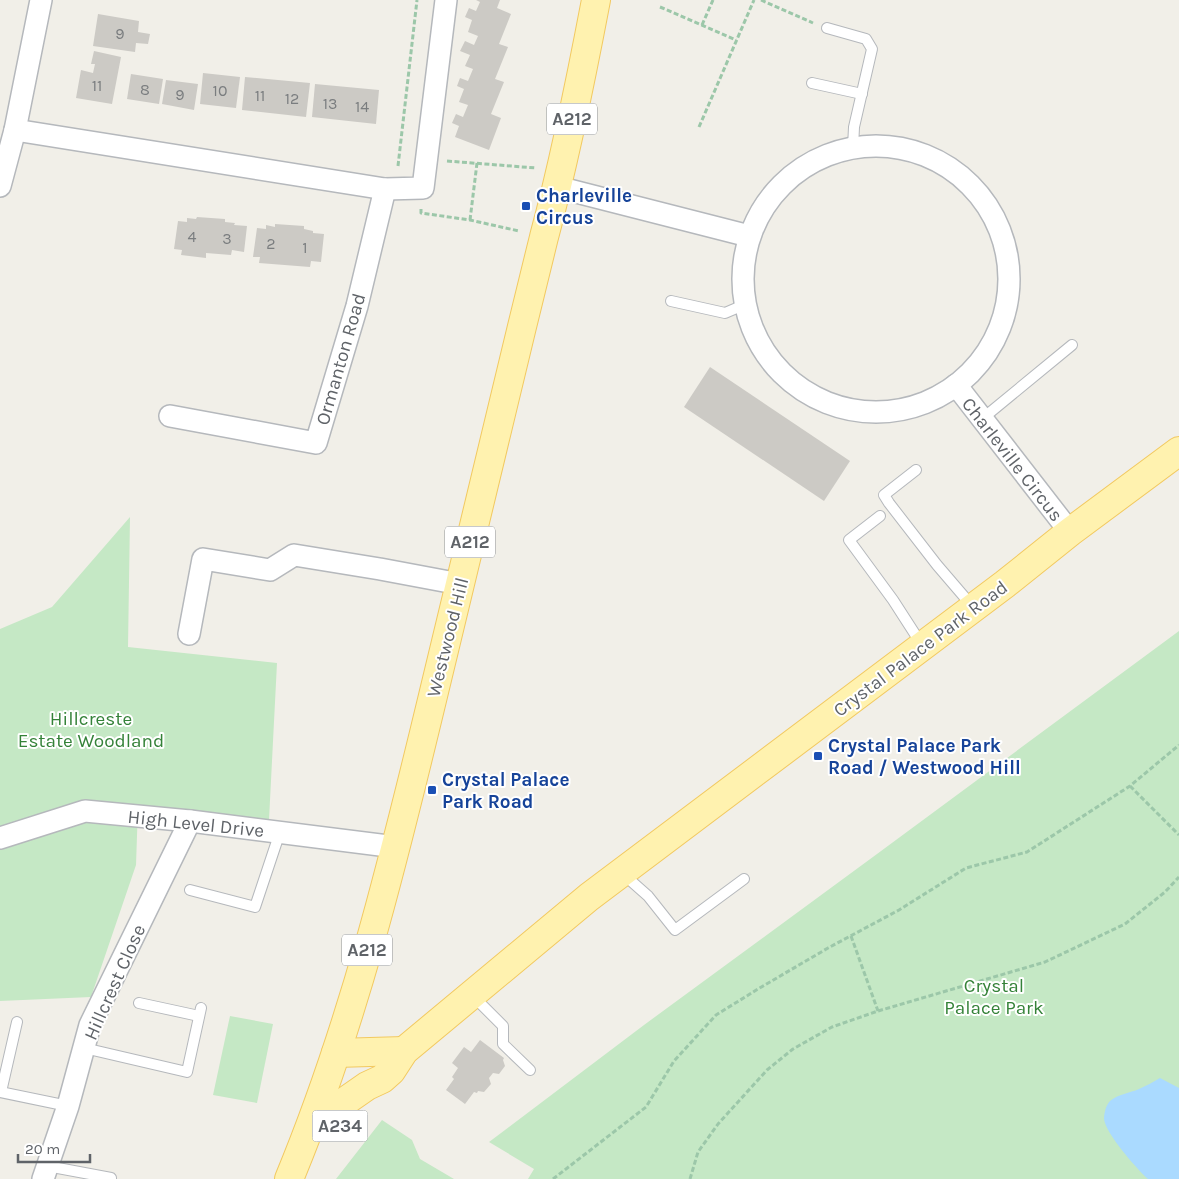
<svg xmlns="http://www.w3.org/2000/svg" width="1179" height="1179" font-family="Karla,sans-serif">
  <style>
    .green { fill: #c5e8c5 }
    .water { fill: #aadaff }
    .building { fill: #cccac5 }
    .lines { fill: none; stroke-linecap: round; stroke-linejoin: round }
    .lane-casing { stroke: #b5b8bc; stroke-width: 12 }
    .street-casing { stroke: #b5b8bc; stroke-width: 24 }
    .primary-casing { stroke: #f2c960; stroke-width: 30 }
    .path { stroke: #9cc7a9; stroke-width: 3; stroke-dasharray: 5 2.5; stroke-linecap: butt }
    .lane { stroke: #fff; stroke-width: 10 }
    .street { stroke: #fff; stroke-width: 21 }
    .primary { stroke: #fff2af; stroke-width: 28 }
    .transit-dot { fill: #1a4fb4; stroke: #fff; stroke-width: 2 }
    .labels { text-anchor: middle; stroke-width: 4; stroke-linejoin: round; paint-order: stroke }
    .number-label { font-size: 16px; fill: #7a7d7f }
    .shield { fill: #fff; stroke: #8f9295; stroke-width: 1 }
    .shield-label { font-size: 18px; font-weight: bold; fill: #5f6368 }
    .transit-label { font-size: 19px; font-weight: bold; fill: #164399; stroke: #fff; text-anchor: start }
    .street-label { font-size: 19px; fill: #5f6368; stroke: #fff }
    .park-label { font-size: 19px; fill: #348238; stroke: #fff }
  </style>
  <rect width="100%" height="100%" fill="#f1efe8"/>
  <!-- green -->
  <g class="green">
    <polygon points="130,517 128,647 277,663 269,820 138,806 136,865 91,997 0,1001 0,629 52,607"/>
    <polygon points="1179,631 1179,1179 528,1179 534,1169 489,1142 644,1025 877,854"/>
    <polygon points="230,1016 273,1024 257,1103 213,1095"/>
    <polygon points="382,1120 412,1140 420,1159 454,1179 336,1179"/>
  </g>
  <!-- water -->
  <path class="water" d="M1160 1078 1179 1088V1179H1148C1136 1168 1106 1134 1104 1119 1104 1113 1106 1105 1110 1101 1118 1094 1130 1093 1139 1089 1146 1086 1153 1082 1160 1078Z"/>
  <!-- building -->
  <g class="building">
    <polygon points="476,0 500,0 497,8 511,14 499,44 508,47 495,79 504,82 491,114 501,118 489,150 455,137 459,126 452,123 456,114 463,117 468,105 459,102 464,89 457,86 460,78 468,81 473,69 465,66 470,55 460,51 465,41 474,45 478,36 468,32 472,20 465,17 469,8 476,11 480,2"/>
    <polygon points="98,14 139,21 138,32 150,34 148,44 136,43 135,52 93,46"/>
    <polygon points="94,51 121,57 112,104 76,98 81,70 93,73 95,64 91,64"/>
    <polygon points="203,73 240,77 236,108 200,104"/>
    <polygon points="131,74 163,79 159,104 127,99"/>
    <polygon points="245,77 310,83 306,117 242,110"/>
    <polygon points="166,80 198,84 194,110 162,104"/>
    <polygon points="315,84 379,90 376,124 312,117"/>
    <polygon points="197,217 225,219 225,222 235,223 234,225 247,226 244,252 232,250 231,255 206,253 206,258 181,255 182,250 174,249 178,221 187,222 187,218 196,219"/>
    <polygon points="275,224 304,226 304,229 313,231 313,233 324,234 321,262 311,261 310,267 259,263 260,257 253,257 257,228 266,229 266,225 275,227"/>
    <polygon points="710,367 850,461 824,501 684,407"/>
    <polygon points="480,1040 504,1058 503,1060 505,1066 499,1074 493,1073 489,1078 491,1084 484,1092 478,1091 477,1093 474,1092 465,1104 446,1090 454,1079 452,1077 458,1068 452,1063 464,1047 471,1052"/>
  </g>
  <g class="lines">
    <defs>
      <g id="lane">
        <polyline points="827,28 866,39 872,49 854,127 853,148"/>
        <polyline points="812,83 862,94"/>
        <polyline points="671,301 725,313 746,304"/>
        <polyline points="982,419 1072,345"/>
        <polyline points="916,470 884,495 889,503 937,565 973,607"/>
        <polyline points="880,516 849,540 893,600 922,645"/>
        <polyline points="622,873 648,896 675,930 744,879"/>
        <polyline points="190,890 255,907 280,832"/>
        <polyline points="472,995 503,1026 503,1044 530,1070"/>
        <polyline points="139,1003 199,1016"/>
        <polyline points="84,1048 187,1072 201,1008"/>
        <polyline points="0,1092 68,1106"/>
        <polyline points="1,1092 17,1022"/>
        <polyline points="47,1166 111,1178"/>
      </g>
      <g id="street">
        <polyline points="15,130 385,189 357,306 316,443 170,416"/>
        <circle cx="876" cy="279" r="133"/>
        <polyline points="0,186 15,130 41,0"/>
        <polyline points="557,187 749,236"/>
        <polyline points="385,189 423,188 446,0"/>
        <polyline points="956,385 1070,532"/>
        <polyline points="189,634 203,559 270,570 294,555 380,569 460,584"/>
        <polyline points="0,838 85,811 190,821 396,847"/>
        <polyline points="43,1179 68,1106 90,1025 190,821"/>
      </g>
      <g id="primary">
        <polyline points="336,1053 404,1051"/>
        <polyline points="311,1125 367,1086 382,1079 391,1071 404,1051 589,897 1005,584 1070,532 1179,451"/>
        <path d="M289 1179C353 1025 393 862 432 700 469 545 506 391 544 237 565 159 581 79 596 0"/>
      </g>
    </defs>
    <!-- lane casing -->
    <use href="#lane" class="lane-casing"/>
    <!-- street casing -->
    <use href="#street" class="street-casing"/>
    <!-- primary casing -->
    <use href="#primary" class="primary-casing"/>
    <!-- path -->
    <g class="path">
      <polyline points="761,0 813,23"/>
      <polyline points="660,7 736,40"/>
      <polyline points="702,25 713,0"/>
      <polyline points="699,127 754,0"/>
      <polyline points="447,161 536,168"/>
      <polyline points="398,166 417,0"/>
      <polyline points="421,209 421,213 470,220 519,231"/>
      <polyline points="470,220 477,163"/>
      <polyline points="1130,786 1179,835"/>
      <polyline points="851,936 878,1011"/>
      <polyline points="553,1179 646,1107 674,1061 716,1015 758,989 828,948 899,910 966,868 1027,852 1130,786 1179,745"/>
      <polyline points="690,1179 698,1152 718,1124 767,1070 793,1049 832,1027 878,1011 1045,962 1125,924 1165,892 1179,877"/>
    </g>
    <!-- lane -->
    <use href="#lane" class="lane"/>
    <!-- street -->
    <use href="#street" class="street"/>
    <!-- primary -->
    <use href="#primary" class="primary"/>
  </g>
  <!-- markers -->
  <g class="transit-dot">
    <rect x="521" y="201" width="10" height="10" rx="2.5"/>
    <rect x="813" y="751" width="10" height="10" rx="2.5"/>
    <rect x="427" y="785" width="10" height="10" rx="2.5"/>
  </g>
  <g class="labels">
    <!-- number labels -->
    <g class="number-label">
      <text x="120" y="39">9</text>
      <text x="97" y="91">11</text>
      <text x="145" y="95">8</text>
      <text x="220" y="96">10</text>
      <text x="180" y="100">9</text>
      <text x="260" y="101">11</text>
      <text x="292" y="104">12</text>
      <text x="330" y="109">13</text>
      <text x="362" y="112">14</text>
      <text x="192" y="242">4</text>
      <text x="227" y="244">3</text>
      <text x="271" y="249">2</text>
      <text x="305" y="253">1</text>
    </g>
    <!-- shield labels -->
    <g class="shield">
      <rect x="547" y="103.5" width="50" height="31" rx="4"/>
      <rect x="445" y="526.5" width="50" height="31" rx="4"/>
      <rect x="342" y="934.5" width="50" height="31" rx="4"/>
      <rect x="312.5" y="1110.5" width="55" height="31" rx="4"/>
    </g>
    <g class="shield-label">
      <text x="572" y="125">A212</text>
      <text x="470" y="548">A212</text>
      <text x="367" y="956">A212</text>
      <text x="340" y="1132">A234</text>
    </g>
    <!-- transit labels -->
    <g class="transit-label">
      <text x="536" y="202">Charleville<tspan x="536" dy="22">Circus</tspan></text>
      <text x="828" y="752">Crystal Palace Park<tspan x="828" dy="22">Road / Westwood Hill</tspan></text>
      <text x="442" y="786">Crystal Palace<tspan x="442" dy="22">Park Road</tspan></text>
    </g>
    <!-- street labels -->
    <g class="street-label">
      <text transform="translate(340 359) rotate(-74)" y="7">Ormanton Road</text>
      <text transform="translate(1013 459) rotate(52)" y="7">Charleville Circus</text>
      <text transform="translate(447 637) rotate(-76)" y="7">Westwood Hill</text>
      <text transform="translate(920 648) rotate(-37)" y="7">Crystal Palace Park Road</text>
      <text transform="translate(196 823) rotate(6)" y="7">High Level Drive</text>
      <text transform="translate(114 982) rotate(-66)" y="7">Hillcrest Close</text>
    </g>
    <!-- park labels -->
    <g class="park-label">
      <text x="91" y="725">Hillcreste<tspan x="91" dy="22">Estate Woodland</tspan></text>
      <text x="994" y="992">Crystal<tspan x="994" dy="22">Palace Park</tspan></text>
    </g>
  </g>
  <!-- scale -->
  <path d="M18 1154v8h72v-8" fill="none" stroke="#5f6368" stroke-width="2.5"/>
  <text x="25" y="1154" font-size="15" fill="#5f6368" stroke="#ffffff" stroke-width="4" paint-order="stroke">20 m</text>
</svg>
